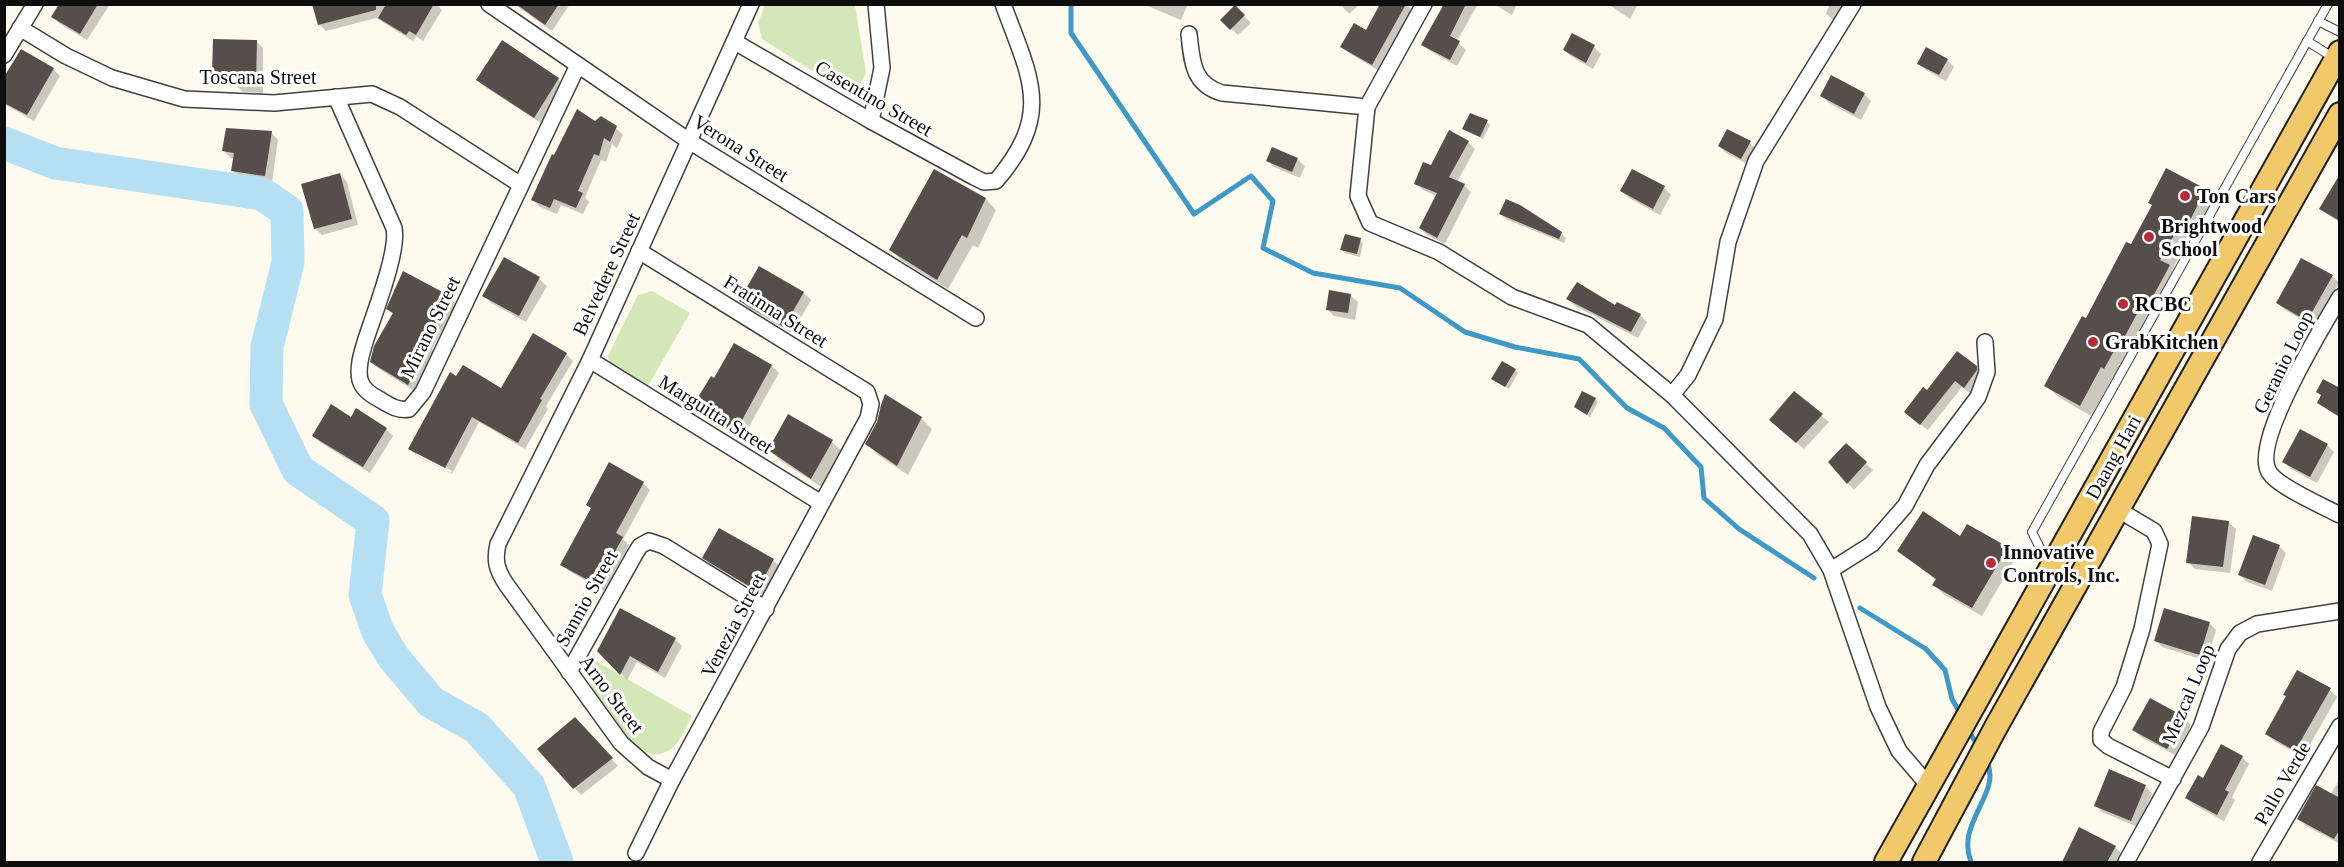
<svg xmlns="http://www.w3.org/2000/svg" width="2344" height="867" font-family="'Times New Roman',serif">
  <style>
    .green { fill: #d4e7b9 }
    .shadow { fill: #0003; fill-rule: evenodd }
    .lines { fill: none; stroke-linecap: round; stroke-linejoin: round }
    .stream { stroke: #3f99c7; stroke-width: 5 }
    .river { stroke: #b5e0f3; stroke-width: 33 }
    .building { fill: #554e4a }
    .service-casing { stroke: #404040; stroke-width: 10 }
    .minor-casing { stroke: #404040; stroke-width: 18 }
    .primary-casing { stroke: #1e1e1e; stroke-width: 26 }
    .service { stroke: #fff; stroke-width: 8 }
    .minor { stroke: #fff; stroke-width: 15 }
    .primary { stroke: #f2c96a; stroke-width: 22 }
    .poi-dot { fill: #b72c3a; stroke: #fff; stroke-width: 2 }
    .labels { text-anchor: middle; stroke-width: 6; stroke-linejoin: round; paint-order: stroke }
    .street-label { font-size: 20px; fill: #0d0d0d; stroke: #fff }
    .poi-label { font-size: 20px; font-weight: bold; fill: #0d0d0d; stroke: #fff; text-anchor: start }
  </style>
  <rect width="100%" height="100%" fill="#fefaee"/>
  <!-- green -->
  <g class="green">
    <polygon points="765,5 855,5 866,73 860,84 844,91 762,39 758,23"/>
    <polygon points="652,291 690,313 645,391 610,365 608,356 638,295"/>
    <path d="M594 660 692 716C686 725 681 741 672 748 665 754 654 756 646 753 633 747 596 701 592 688 589 677 590 670 594 660Z"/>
  </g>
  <!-- shadow -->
  <g class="shadow">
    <polygon points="61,4 110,4 87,40 60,24 53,17"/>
    <polygon points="314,4 383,4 385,10 388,4 436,4 442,10 423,41 416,36 413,41 376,18 326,31 319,24"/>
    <polygon points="514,4 570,4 552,31"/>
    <polygon points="1143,4 1185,4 1187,6 1181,20"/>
    <polygon points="1340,4 1360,4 1349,14"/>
    <polygon points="1382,4 1406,4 1413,11 1379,71 1349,53 1342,46 1367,32"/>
    <polygon points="1450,4 1478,4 1457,41 1466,50 1457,66 1430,51 1423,44"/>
    <polygon points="1494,4 1517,4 1512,15"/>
    <polygon points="1608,4 1638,4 1630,19"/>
    <polygon points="1830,4 1854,4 1841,23 1833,20 1826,13"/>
    <polygon points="1235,7 1251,23 1238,35 1222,20"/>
    <polygon points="256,41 263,48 263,93 243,92 236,85 236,79 221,79 214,72"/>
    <polygon points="502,42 558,79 565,86 541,123 485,87 478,80"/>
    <polygon points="1594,47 1601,54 1593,69 1572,57 1565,50"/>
    <polygon points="1947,60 1954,67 1946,81 1926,70 1919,63"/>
    <polygon points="53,69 60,76 34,121 4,104 4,80"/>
    <polygon points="1864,94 1871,101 1861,120 1829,103 1822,96"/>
    <polygon points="1487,122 1490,125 1483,139 1464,129"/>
    <polygon points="595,123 616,128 623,135 617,148 612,144 606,162 601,160 585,197 589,202 583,214 561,205 557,214 540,207 533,200 554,157"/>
    <polygon points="271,132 278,140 272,182 240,178 233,171 235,158 231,158 224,151"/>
    <polygon points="1468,142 1475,149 1457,182 1464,185 1471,192 1445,244 1427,235 1420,228 1437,196 1423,190 1416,183 1432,167"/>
    <polygon points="1750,143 1757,150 1749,165 1726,153 1719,146"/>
    <polygon points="1297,159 1305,166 1300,178 1274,167 1267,160"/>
    <polygon points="935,171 986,199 996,210 978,248 973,245 948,289 902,261 891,250"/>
    <polygon points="1633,171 1664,188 1671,195 1660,215 1629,198 1622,191"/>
    <polygon points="340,174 347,182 358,225 322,235 315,228"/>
    <polygon points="2340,182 2340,223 2321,209"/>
    <polygon points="2205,190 2216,201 2199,234 2193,231 2172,270 2180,278 2162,312 2156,309 2115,379 2113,377 2091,416 2057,396 2046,385 2131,246"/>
    <polygon points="1501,214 1561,233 1566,238 1564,243 1506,219"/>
    <polygon points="1360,240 1363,243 1360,257 1345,253 1342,250"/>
    <polygon points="504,259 539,279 547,286 526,322 491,303 484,296"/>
    <polygon points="760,268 804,293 811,300 792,333 748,308 741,301"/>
    <polygon points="2332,276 2339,283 2314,327 2285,310 2278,303"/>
    <polygon points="1350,295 1358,302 1355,320 1334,316 1327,309"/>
    <polygon points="449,297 456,304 432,349 437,353 415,391 379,369 371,362 394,315 388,309"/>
    <polygon points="1568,299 1616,307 1640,315 1647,322 1638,338 1575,306"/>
    <path d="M566 354 573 361 546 406 548 409 525 449 479 422 452 474 417 456 410 449 457 378 501 390ZM416 452 452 471 451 473 416 455Z"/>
    <polygon points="772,366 779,373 742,439 701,414 694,407 715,380"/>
    <polygon points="1976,367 1983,375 1971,394 1962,387 1928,430 1913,419 1927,392"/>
    <polygon points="1515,370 1518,373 1509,389 1496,381"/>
    <polygon points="2340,389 2340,418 2319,403 2322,396 2318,392"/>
    <polygon points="1794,393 1829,422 1804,449 1778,427"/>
    <polygon points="1595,399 1598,402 1590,417 1575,407"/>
    <polygon points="921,418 932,429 908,475 878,455 867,444 878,423"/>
    <polygon points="351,419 386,429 393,436 370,473 321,443 314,436"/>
    <polygon points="2301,431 2327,445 2334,452 2317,483 2291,469 2284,462"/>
    <polygon points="832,442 843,452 823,488 781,461 770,450"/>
    <polygon points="1846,446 1873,470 1854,490 1848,483"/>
    <polygon points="643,483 650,490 623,539 629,545 604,591 569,571 562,564 592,509 587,505"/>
    <polygon points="2228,522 2236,529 2230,573 2195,569 2188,562"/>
    <polygon points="719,531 773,560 781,568 765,596 711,565 704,558"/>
    <polygon points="1961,538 2007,548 2016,557 1982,616 1943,594 1934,584 1936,580 1899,551"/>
    <polygon points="2279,546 2286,553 2272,591 2247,582 2240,575"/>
    <polygon points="620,610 675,639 682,646 665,678 637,662 627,680 599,650"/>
    <polygon points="2209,623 2216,630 2207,661 2162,647 2155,640"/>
    <polygon points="2298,672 2330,690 2337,697 2303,757 2274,741 2266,734 2287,697"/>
    <polygon points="2184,718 2191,725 2175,755 2141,737 2134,730"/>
    <polygon points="581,726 618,766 581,795 539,749"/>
    <polygon points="2242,757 2249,764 2232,797 2235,800 2224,821 2194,805 2187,798 2203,780"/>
    <polygon points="2340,779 2340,844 2306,826 2299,819 2330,795"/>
    <polygon points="2145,786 2152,793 2138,827 2102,812 2095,805"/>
    <polygon points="2115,847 2122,854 2117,862 2068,862 2065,859"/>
  </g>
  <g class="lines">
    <!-- stream -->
    <g class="stream">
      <polyline points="1071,4 1071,33 1194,214 1251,176 1273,201 1263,248 1313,273 1400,288 1465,332 1515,347 1579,359 1627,408 1664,428 1701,467 1704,498 1739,529 1814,578"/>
      <polyline points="1860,608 1926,649 1945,670 1952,699 1961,715"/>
      <polyline points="1968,729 1978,747"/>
      <path d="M1971 862C1955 822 2004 792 1986 760"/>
    </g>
    <!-- river -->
    <polyline class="river" points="4,143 55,163 262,194 287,211 288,262 267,347 266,404 298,470 373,521 365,595 378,632 394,658 431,702 477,728 529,786 557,862"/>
  </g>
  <!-- building -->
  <g class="building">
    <polygon points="59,4 98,4 80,34 51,17"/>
    <polygon points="312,4 376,4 376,10 318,25"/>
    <polygon points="386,4 434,4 416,35 409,31 406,35 378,18"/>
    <polygon points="516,4 559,4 545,25"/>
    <polygon points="1380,4 1406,4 1372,65 1340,47 1354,23 1366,30"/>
    <polygon points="1444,4 1466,4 1450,36 1460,41 1450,60 1421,45"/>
    <polygon points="1235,5 1245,15 1230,30 1220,20"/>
    <polygon points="1572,33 1595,45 1586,63 1563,50"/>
    <polygon points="213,39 257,40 256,86 235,86 235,73 212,72"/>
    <polygon points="502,40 559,78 534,118 476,80"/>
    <polygon points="1926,47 1948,59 1939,75 1917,64"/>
    <polygon points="21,49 54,68 27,115 4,103 4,77"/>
    <polygon points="1831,75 1865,93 1854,114 1820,96"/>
    <polygon points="577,109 595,121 601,116 617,126 610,142 604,138 599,156 594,154 578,191 583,193 576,208 554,199 550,208 531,200 552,154 554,155"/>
    <polygon points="1470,113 1488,120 1480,137 1462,129"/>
    <polygon points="226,128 272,131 265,176 231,171 234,153 222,151"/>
    <polygon points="1727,129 1751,141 1741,159 1718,146"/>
    <polygon points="1449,130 1469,141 1449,177 1465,184 1437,238 1419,228 1437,193 1414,184 1423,162 1431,165"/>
    <polygon points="1272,147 1298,158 1292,172 1266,161"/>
    <polygon points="2166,168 2206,189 2188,224 2182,221 2160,260 2170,265 2150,302 2145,299 2125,336 2123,335 2104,369 2101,367 2080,406 2044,386 2082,316 2086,318 2126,242 2131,244 2152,205 2148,203"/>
    <polygon points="934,169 986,198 967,238 962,235 937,280 889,250"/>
    <polygon points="1632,169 1665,186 1653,209 1620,191"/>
    <polygon points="340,173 352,219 314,229 301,184"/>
    <polygon points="2340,174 2340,221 2319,209"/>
    <polygon points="1506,199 1520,205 1562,232 1559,239 1499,214"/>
    <polygon points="1345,234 1361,238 1357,254 1340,250"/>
    <polygon points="504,257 540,277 519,316 482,296"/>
    <polygon points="2301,258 2333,275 2307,321 2276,303"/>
    <polygon points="759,266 804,292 784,327 739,301"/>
    <polygon points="403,271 450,296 425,342 431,345 408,385 370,362 374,346 393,313 386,309"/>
    <polygon points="1577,282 1615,305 1617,302 1641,314 1631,332 1566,299"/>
    <polygon points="1329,290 1351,294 1348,313 1326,310"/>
    <polygon points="533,333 567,353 540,399 542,400 518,443 472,417 445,468 408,449 450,372 456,376 463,365 501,388"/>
    <polygon points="734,343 772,365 735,433 692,407 711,376 714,378"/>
    <polygon points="1957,351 1977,366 1977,370 1964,388 1955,381 1920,425 1904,412 1923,387 1927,390"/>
    <polygon points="1502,361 1516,369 1505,387 1491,379"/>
    <polygon points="2323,379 2340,388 2340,417 2317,403 2321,395 2316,392"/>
    <polygon points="1582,391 1596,398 1587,415 1574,407"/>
    <polygon points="1794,391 1823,414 1796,443 1769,420"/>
    <polygon points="885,394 922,417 897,466 865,444 877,422 881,405"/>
    <polygon points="331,404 351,417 356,408 387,428 363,467 312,436"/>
    <polygon points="788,414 833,440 811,479 768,450"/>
    <polygon points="2300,429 2328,444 2310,477 2282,462"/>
    <polygon points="1846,443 1867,462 1847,484 1828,462"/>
    <polygon points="609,462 644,482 616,533 623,537 597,585 560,565 591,508 586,505"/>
    <polygon points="1923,511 1960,536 1967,524 2008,547 1972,608 1932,585 1936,579 1897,551"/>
    <polygon points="2192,516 2229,521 2223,567 2186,563"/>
    <polygon points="719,528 774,559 757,591 702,558"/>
    <polygon points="2253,535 2280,545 2265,585 2238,575"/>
    <polygon points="620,608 676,638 658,672 630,656 620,675 597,651"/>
    <polygon points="2164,608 2210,622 2200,655 2154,641"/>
    <polygon points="2297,670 2331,688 2295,751 2265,734 2286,696 2283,695"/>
    <polygon points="2150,698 2185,717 2167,749 2132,730"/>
    <polygon points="575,717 613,758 573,789 537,749"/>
    <polygon points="2221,744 2243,756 2225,790 2229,792 2217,815 2185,798 2198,775 2203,778"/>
    <polygon points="2109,769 2146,785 2131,821 2094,806"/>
    <polygon points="2316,785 2340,798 2340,829 2334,839 2297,819"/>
    <polygon points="2079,827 2116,846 2107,862 2062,862"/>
  </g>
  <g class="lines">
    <defs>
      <g id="service">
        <polyline points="2318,21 2340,32"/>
        <polyline points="2307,41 2334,58"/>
        <polyline points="2048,564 2032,532 2328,4"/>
      </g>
      <g id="minor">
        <polyline points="489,4 689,141 976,318"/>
        <polyline points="1424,4 1367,107 1358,196 1370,223 1439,252 1512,297 1588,325 1672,395 1810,534 1831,570 1878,707 1899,751 1928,785"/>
        <polyline points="20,28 66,56 112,78 184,99 274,103 372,94 400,107 521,185"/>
        <path d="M1189 34C1192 61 1192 84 1222 93L1367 107"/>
        <path d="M735 42 871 121 974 177 984 182 996 181C1054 113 1030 78 1003 4"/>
        <polyline points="4,55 35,4"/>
        <path d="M336 97 394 228C399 251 374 314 366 339 362 352 357 367 360 380 363 390 371 395 379 399 389 405 397 411 409 409L423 392 578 65"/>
        <polyline points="871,121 882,68 876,4"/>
        <path d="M2340 297C2323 326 2251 443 2269 472 2278 487 2323 506 2340 515"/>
        <polyline points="590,360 821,503"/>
        <polyline points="1672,395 1688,375 1715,319 1728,242 1756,161 1853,4"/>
        <polyline points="2117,509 2154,531 2160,544 2142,629 2124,687 2101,732 2101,740 2108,746 2173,779"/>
        <polyline points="1831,570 1872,544 1905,506 1927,465 1978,397 1987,372 1985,342"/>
        <polyline points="569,672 635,554 640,546 649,541 664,546 766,609"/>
        <path d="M672 780 648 767 621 743 506 584C497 570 494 561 498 544L590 360 751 4"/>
        <polyline points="636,853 672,780 868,418 871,404 867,392 639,251"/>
        <polyline points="2126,862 2201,727 2228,649 2240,633 2257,624 2340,611"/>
        <polyline points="2260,862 2340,726"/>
      </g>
      <g id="primary">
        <polyline points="1886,862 2340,52"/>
        <polyline points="1924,862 1996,727 2340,114"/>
      </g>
    </defs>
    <!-- service casing -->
    <use href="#service" class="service-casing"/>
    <!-- minor casing -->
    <use href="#minor" class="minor-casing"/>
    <!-- primary casing -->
    <use href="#primary" class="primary-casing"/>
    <!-- service -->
    <use href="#service" class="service"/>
    <!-- minor -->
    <use href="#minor" class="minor"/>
    <!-- primary -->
    <use href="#primary" class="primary"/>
  </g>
  <!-- markers -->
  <g class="poi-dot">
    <circle cx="2185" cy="196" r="6"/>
    <circle cx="2149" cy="237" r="6"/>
    <circle cx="2123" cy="304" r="6"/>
    <circle cx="2093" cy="342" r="6"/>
    <circle cx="1991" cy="563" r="6"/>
  </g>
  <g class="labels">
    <!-- street labels -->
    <g class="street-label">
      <text x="258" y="84">Toscana Street</text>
      <text transform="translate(874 98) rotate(30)" y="7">Casentino Street</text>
      <text transform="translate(741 148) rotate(32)" y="7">Verona Street</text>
      <text transform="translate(606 274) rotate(-65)" y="7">Belvedere Street</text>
      <text transform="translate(776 311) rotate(32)" y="7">Fratinna Street</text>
      <text transform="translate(430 327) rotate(-64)" y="7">Mirano Street</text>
      <text transform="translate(2283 362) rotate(-64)" y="7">Geranio Loop</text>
      <text transform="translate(716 414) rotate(32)" y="7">Marguitta Street</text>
      <text transform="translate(2113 457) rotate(-61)" y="7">Daang Hari</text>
      <text transform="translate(586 598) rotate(-61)" y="7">Sannio Street</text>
      <text transform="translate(733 625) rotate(-62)" y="7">Venezia Street</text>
      <text transform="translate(612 694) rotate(53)" y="7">Arno Street</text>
      <text transform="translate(2188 694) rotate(-67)" y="7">Mezcal Loop</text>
      <text transform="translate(2282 783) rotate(-60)" y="7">Pallo Verde</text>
    </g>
    <!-- poi labels -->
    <g class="poi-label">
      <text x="2197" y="203">Ton Cars</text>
      <text x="2161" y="233">Brightwood<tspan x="2161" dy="23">School</tspan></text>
      <text x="2135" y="311">RCBC</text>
      <text x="2105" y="349">GrabKitchen</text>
      <text x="2003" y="559">Innovative<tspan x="2003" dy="23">Controls, Inc.</tspan></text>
    </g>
  </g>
  <!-- border -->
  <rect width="2344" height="867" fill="none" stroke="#0d0d0d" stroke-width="12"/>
</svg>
